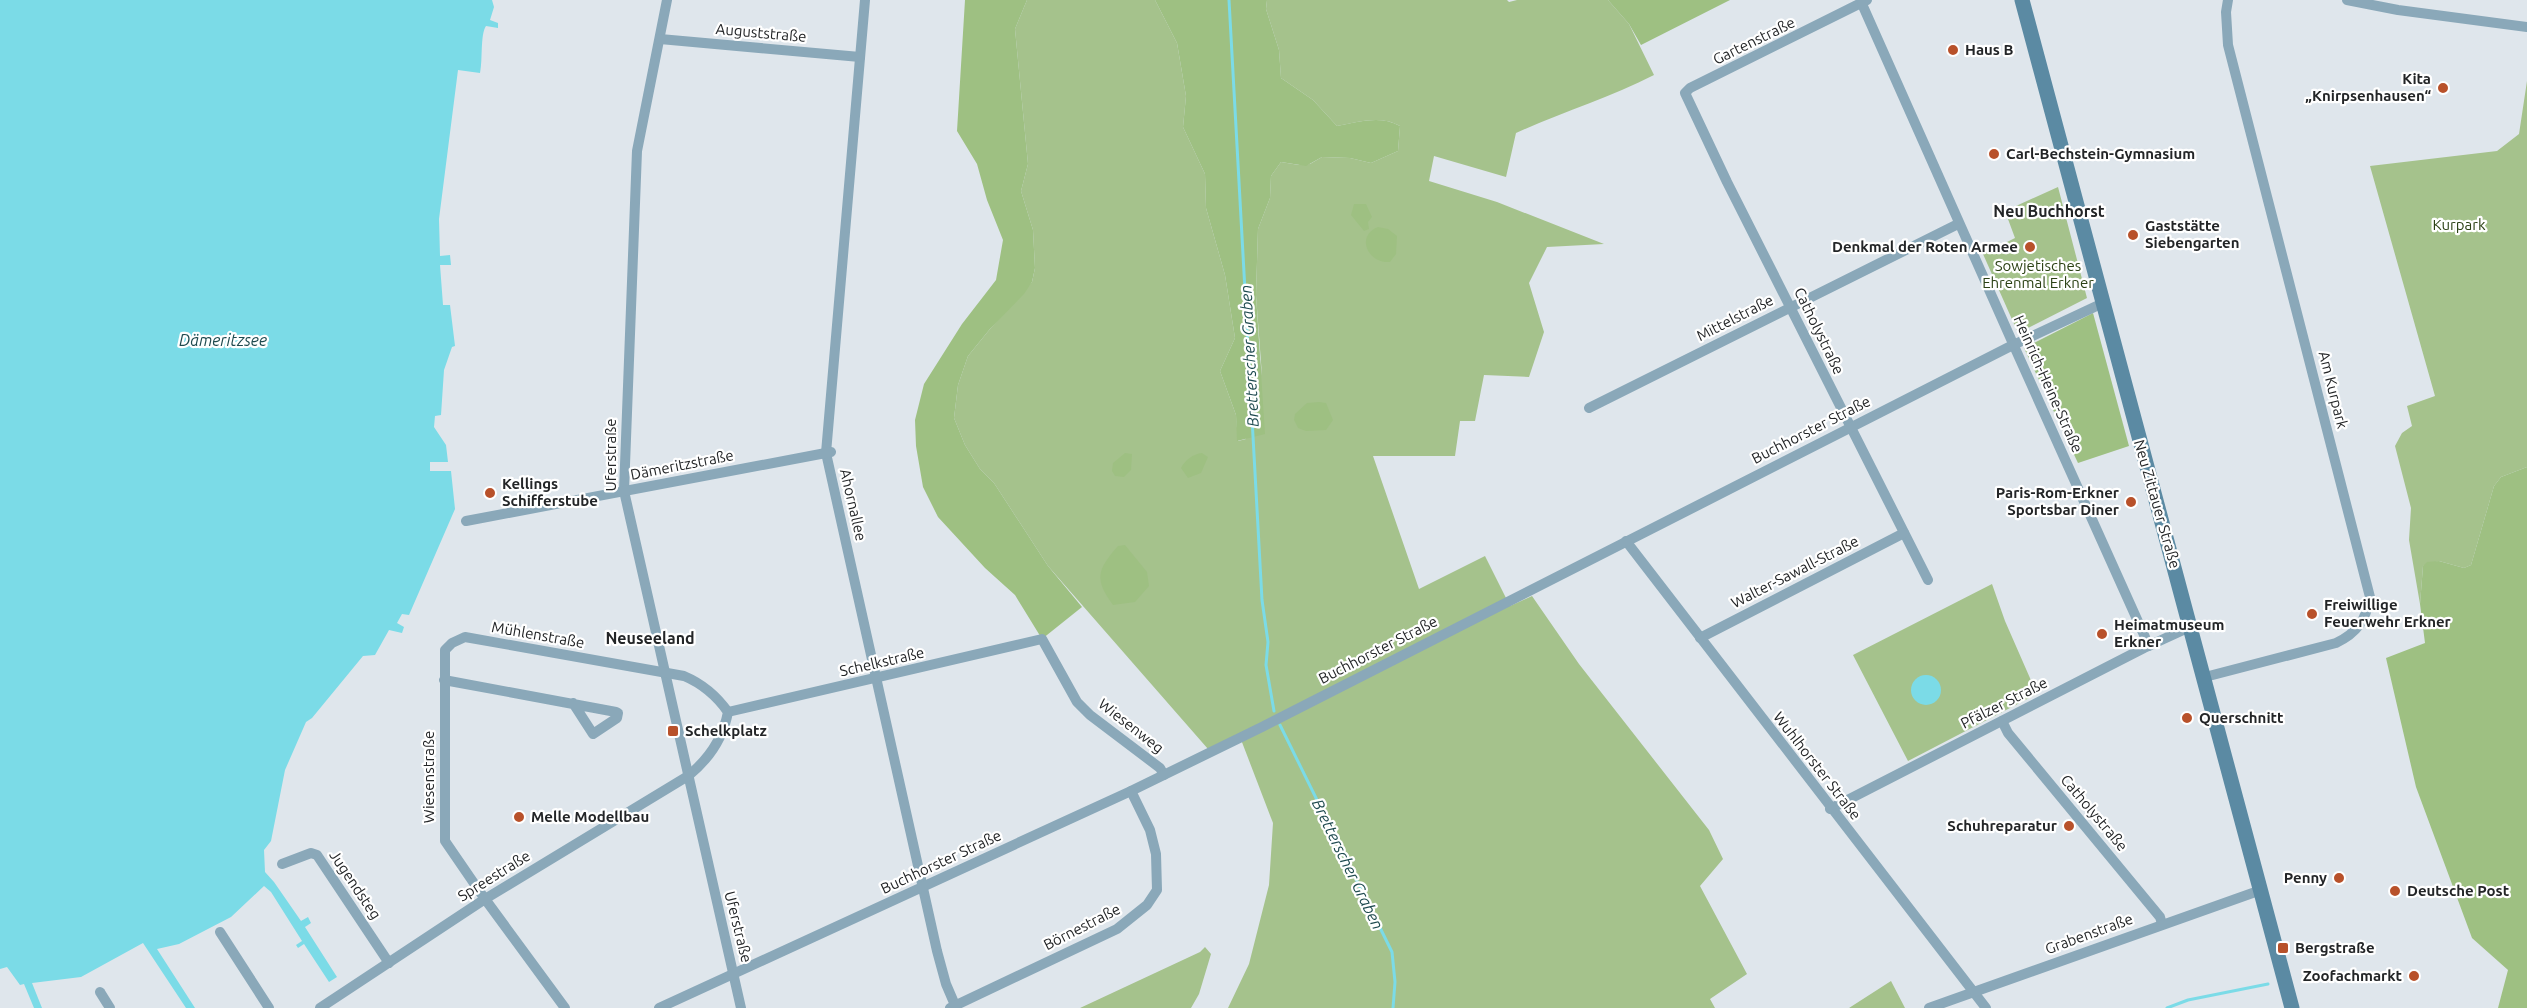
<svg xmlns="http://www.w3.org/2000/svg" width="2527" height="1008" font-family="Ubuntu,sans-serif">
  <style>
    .green { fill: #a5c28c }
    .forest { fill: #9ec082 }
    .water { fill: #7bdbe7 }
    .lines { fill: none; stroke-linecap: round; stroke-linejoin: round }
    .stream { stroke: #7bdbe7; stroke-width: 3 }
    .minor { stroke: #8aa8b9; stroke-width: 10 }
    .secondary { stroke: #5b8aa3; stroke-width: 15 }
    .poi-dot { fill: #b8512a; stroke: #fff; stroke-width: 2 }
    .labels { text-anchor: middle; stroke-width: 4.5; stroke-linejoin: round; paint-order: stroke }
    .street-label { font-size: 15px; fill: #232527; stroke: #fff }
    .poi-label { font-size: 15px; font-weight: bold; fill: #232527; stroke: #fff; text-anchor: start }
    .park-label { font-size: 15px; fill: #2b4114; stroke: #fff }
    .neighbourhood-label { font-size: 16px; font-weight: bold; fill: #232527; stroke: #fff }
    .water-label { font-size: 16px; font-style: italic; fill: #1e4a4f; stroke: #fff }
  </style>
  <rect width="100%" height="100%" fill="#dfe6ec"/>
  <!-- green -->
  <g class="green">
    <path d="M1027 0H1155L1177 43 1186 96 1183 127 1205 174 1206 208 1225 275 1235 338 1220 371 1236 415 1238 441 1246 439 1252 291 1262 376 1256 295 1258 229 1270 198 1271 176 1281 162 1299 165 1310 164 1322 157 1350 158 1371 163 1398 151 1400 126C1379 115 1360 122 1337 126L1313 100 1281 78 1279 50 1266 9 1267 0H1507L1509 2 1517 0H1608L1629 24 1654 75C1609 98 1562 112 1516 133L1506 177 1434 156 1429 181 1497 202 1604 244 1547 247 1529 283 1544 332 1529 377 1484 375 1475 421H1460L1455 456H1373L1419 589 1485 556 1510 606 1532 596 1579 664 1709 830 1723 859 1700 886 1747 974 1710 999 1715 1008H1228L1249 964 1269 885 1273 823 1240 737 1208 749 1048 566 994 483 980 469 965 445 954 418 958 385 968 356 990 329 1032 282 1035 268 1033 230 1021 191 1028 164 1015 29Z"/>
    <polygon points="2527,81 2527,467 2501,477 2494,486 2471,565 2464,568 2439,561 2423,566 2420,604 2409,540 2411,508 2395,446 2402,433 2412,426 2407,406 2435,396 2370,166 2497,151 2519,134"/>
    <polygon points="2058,187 2087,298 2018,333 1983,254 2015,238 2005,211"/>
    <polygon points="1992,584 2005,621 2037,694 1908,761 1853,655"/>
    <polygon points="1205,947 1211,954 1199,994 1191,1008 1080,1008 1200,952"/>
    <polygon points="1891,981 1905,1008 1848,1008 1849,1008"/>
  </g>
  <!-- forest -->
  <g class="forest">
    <polygon points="965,0 1027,0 1015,29 1028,164 1021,191 1033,230 1035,268 1032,282 1024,294 990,329 968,356 958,385 954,418 965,445 980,469 994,483 1048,566 1082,607 1042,639 1015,595 985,568 938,517 923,487 916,446 915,420 924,384 962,324 996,280 1003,240 987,200 977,164 957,131"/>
    <path d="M1155 0H1267L1266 9 1279 50 1281 78 1313 100 1337 126C1359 122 1380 115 1400 126L1398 151 1371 163 1350 158 1322 157 1306 166 1281 162 1271 176 1270 198 1258 229 1256 295 1265 434 1237 441 1236 415 1220 371 1235 338 1225 275 1206 208 1205 174 1183 127 1186 96 1177 43Z"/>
    <polygon points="1608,0 1730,0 1641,45 1629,24"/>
    <polygon points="1354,204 1366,204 1372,217 1368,222 1369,229 1364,231 1351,215"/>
    <path d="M1378 227 1388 229 1397 236 1396 254 1390 262C1368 264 1355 236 1378 227Z"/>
    <polygon points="2093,313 2129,446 2078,463 2024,348"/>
    <polygon points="1319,402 1326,403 1333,420 1326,430 1306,431 1298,428 1294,420 1295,414 1307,403"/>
    <polygon points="1125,453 1132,454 1131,470 1124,477 1115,476 1112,471 1113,463"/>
    <path d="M1202 453 1208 457 1201 473 1188 478 1181 468C1185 460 1193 454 1202 453Z"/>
    <polygon points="2527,467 2527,1008 2498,1008 2508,970 2472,938 2416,787 2386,658 2425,643 2420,604 2423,566 2427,562 2439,561 2464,568 2471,565 2494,486 2501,477"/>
    <path d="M1125 545 1147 572 1149 586 1135 602 1113 605C1094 579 1097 570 1118 546Z"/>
  </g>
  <!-- water -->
  <g class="water">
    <path d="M0 0H492L494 7 490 20 498 23V28L486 26C480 35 483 60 480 73L458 70 439 219 440 256 450 255 451 265H440L443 305H450L455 346 452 347 444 370 441 415 435 416 434 427 446 445 448 462H430V471H451L455 509 409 615 402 614 397 623 404 627 402 633 389 630 375 655 363 656 312 718 306 722 285 770 271 841 264 850 265 872 274 882 301 921 308 917 311 923 305 927 337 977 329 982 304 944 298 948 296 945 302 941 271 892 264 886 231 917 179 944 157 949 195 1008H186L143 943 81 977 32 983 42 1008H34L24 984 20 985 7 967 0 969Z"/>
    <circle cx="1926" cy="690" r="15"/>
  </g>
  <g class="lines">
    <!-- stream -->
    <g class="stream">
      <polyline points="1229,0 1262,600 1268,642 1266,665 1274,711"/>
      <polyline points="1280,725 1392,952 1395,982 1393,1008"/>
      <polyline points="2167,1008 2188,1000 2268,984"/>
    </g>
    <!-- minor -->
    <g class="minor">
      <polyline points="667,0 637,151 624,491 741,1008"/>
      <polyline points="865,0 826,453 937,951 946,984 955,1005"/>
      <polyline points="1867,0 1690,88 1685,93 1727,182 1928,580"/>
      <polyline points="2347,0 2398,10 2527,27"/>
      <path d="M1862 4C1956 219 2053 432 2149 646"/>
      <polyline points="660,39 860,57"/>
      <polyline points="1589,408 1958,224"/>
      <polyline points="466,521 831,452"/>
      <polyline points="1626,541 1986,1008"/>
      <polyline points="1700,638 1904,533"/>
      <path d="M2205 677 2336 643C2357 633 2366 620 2370 597L2228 45 2226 12 2228 0"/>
      <polyline points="444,680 616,712 618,713 617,718 593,734 573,703"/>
      <polyline points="728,712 1042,639 1077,702 1090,715 1160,768 1164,775"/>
      <polyline points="2002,721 2008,733 2160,917 2162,924"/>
      <polyline points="1830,809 2144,648 2192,626"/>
      <polyline points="282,864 311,853 317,855 389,963"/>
      <polyline points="220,932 269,1008"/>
      <polyline points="100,992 110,1008"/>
      <path d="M320 1008 485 899 688 776C709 759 723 739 728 712 716 695 703 684 684 676L465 637 452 643 445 650V841L480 892 485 899 565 1008"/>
      <polyline points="659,1008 1131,791 1262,727 2009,347 2103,303"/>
      <polyline points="950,1008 1117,929 1147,905 1157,890 1156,854 1150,830 1131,791"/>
      <polyline points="1929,1008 2261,890"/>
    </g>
    <!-- secondary -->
    <path class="secondary" d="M2022 0C2111 336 2205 671 2292 1008"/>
  </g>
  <!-- markers -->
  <g class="poi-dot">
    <circle cx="1953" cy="50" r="6"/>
    <circle cx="2443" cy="88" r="6"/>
    <circle cx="1994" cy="154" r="6"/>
    <circle cx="2133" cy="235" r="6"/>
    <circle cx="2030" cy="247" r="6"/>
    <circle cx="490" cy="493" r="6"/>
    <circle cx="2131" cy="502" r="6"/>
    <circle cx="2312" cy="614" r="6"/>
    <circle cx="2102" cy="634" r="6"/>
    <circle cx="2187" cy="718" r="6"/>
    <rect x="667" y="725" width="12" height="12" rx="3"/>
    <circle cx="519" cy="817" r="6"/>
    <circle cx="2069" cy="826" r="6"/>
    <circle cx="2339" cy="878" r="6"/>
    <circle cx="2395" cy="891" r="6"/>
    <rect x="2277" y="942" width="12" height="12" rx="3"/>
    <circle cx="2414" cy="976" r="6"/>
  </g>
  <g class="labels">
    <!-- street labels -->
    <g class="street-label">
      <text transform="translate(761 33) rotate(5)" y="5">Auguststraße</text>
      <text transform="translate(1754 41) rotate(-26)" y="5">Gartenstraße</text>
      <text transform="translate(1735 318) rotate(-27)" y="5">Mittelstraße</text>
      <text transform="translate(1819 331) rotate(64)" y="5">Catholystraße</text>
      <text transform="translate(2048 384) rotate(66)" y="5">Heinrich-Heine-Straße</text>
      <text transform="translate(2333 390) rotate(76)" y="5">Am Kurpark</text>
      <text transform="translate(1811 430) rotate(-27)" y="5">Buchhorster Straße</text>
      <text transform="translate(611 455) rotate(-90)" y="5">Uferstraße</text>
      <text transform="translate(682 465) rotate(-11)" y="5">Dämeritzstraße</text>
      <text transform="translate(2157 504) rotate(74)" y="5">Neu Zittauer Straße</text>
      <text transform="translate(853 505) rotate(77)" y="5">Ahornallee</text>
      <text transform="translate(1795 572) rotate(-27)" y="5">Walter-Sawall-Straße</text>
      <text transform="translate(538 635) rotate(10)" y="5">Mühlenstraße</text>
      <text transform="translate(1378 650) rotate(-27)" y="5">Buchhorster Straße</text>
      <text transform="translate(882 662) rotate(-13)" y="5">Schelkstraße</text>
      <text transform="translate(2004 703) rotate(-27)" y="5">Pfälzer Straße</text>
      <text transform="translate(1131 726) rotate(38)" y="5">Wiesenweg</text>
      <text transform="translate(1817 766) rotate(52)" y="5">Wuhlhorster Straße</text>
      <text transform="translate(429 777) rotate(-90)" y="5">Wiesenstraße</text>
      <text transform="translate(2094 813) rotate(50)" y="5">Catholystraße</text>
      <text transform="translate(941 862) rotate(-25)" y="5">Buchhorster Straße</text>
      <text transform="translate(494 876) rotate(-32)" y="5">Spreestraße</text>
      <text transform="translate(355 885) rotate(56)" y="5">Jugendsteg</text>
      <text transform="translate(738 927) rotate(76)" y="5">Uferstraße</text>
      <text transform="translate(1082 927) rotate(-27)" y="5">Börnestraße</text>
      <text transform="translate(2089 934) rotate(-20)" y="5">Grabenstraße</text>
    </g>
    <!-- poi labels -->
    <g class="poi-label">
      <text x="1965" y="55">Haus B</text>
      <text x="2431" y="84" text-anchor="end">Kita<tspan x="2431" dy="17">„Knirpsenhausen“</tspan></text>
      <text x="2006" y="159">Carl-Bechstein-Gymnasium</text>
      <text x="2145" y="231">Gaststätte<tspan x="2145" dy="17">Siebengarten</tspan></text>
      <text x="2018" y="252" text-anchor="end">Denkmal der Roten Armee</text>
      <text x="502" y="489">Kellings<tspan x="502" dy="17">Schifferstube</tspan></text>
      <text x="2119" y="498" text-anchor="end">Paris-Rom-Erkner<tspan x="2119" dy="17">Sportsbar Diner</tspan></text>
      <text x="2324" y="610">Freiwillige<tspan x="2324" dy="17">Feuerwehr Erkner</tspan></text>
      <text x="2114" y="630">Heimatmuseum<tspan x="2114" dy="17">Erkner</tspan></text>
      <text x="2199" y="723">Querschnitt</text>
      <text x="685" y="736">Schelkplatz</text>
      <text x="531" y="822">Melle Modellbau</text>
      <text x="2057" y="831" text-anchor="end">Schuhreparatur</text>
      <text x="2327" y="883" text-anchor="end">Penny</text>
      <text x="2407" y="896">Deutsche Post</text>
      <text x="2295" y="953">Bergstraße</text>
      <text x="2402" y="981" text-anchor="end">Zoofachmarkt</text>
    </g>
    <!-- park labels -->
    <g class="park-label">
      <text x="2459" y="230">Kurpark</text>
      <text x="2038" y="271">Sowjetisches<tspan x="2038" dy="17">Ehrenmal Erkner</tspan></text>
    </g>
    <!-- neighbourhood labels -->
    <g class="neighbourhood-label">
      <text x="2049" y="217">Neu Buchhorst</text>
      <text x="650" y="644">Neuseeland</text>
    </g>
    <!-- water labels -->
    <g class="water-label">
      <text x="223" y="346">Dämeritzsee</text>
      <text transform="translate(1249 356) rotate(-93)" y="6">Bretterscher Graben</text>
      <text transform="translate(1348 864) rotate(64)" y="6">Bretterscher Graben</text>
    </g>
  </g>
</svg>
